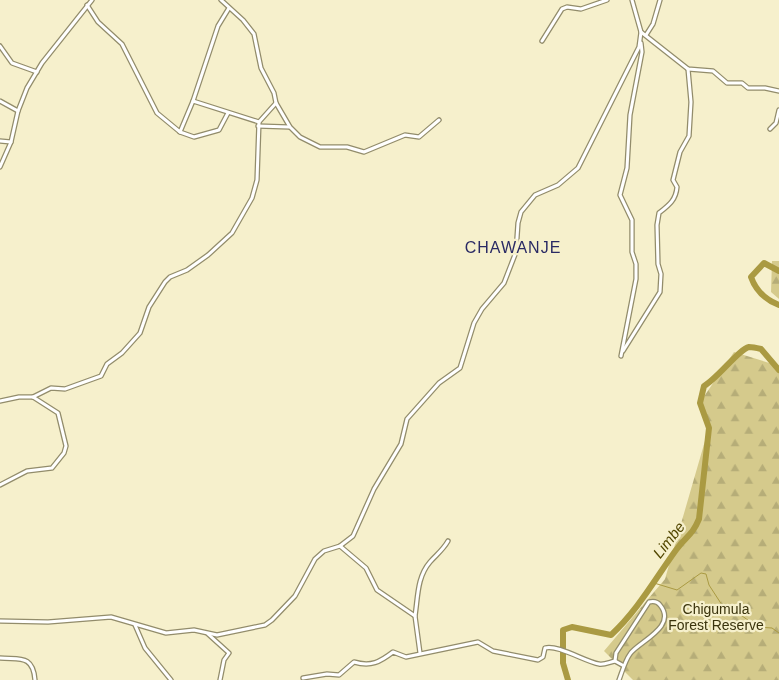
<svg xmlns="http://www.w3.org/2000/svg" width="779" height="680" font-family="Helvetica,sans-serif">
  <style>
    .forest { fill: url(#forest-firs) }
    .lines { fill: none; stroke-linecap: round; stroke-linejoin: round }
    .stream { stroke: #aa9a42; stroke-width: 1 }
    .river { stroke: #aa9a42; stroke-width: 6 }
    .minor-casing { stroke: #928c6b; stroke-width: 5.5 }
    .minor { stroke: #fff; stroke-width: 3 }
    .labels { text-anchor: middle; stroke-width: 4.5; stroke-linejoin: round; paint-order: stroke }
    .park-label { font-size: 14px; fill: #3a330c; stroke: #f6f0cc }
    .water-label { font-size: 15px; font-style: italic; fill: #524700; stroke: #f6f0cc }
    .quarter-label { font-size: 16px; letter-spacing: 1px; fill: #2a2a64; stroke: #f6f0cc }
  </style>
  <defs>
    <pattern id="forest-firs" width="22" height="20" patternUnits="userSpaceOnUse" patternTransform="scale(1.25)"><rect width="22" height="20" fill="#d5ca8c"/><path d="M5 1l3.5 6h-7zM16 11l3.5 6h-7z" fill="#b6ad78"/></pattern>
  </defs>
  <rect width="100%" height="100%" fill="#f6f0cc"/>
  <!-- forest -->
  <g class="forest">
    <polygon points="772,261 779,261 779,299 771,292"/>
    <polygon points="734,352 779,366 779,680 633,680 604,651 665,579 709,427 699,404"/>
  </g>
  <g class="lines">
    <!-- stream -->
    <polyline class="stream" points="654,583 677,590 701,573 706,574 709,585 722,605 737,612 757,627 772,628 779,633"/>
    <!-- river -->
    <g class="river">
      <path d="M779 271 764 263 751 277C756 291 766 300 779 305"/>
      <path d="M568 680 563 663V630L572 627 611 635C638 610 655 579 676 550 686 536 692 536 699 519L709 428 700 403 704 386C718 378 739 349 749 347 752 347 757 348 761 349L779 370"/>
    </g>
    <defs>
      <g id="minor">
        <polyline points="221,0 243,20 254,34 261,68 274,93 276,103 290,127 300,137 320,147 347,147 364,152 405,135 419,137 439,120"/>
        <polyline points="87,5 98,22 122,44 157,113 180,132 193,101 259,122"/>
        <polyline points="641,32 688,69 713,71 727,83 742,83 748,88 765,88 779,91"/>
        <polyline points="646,35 653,24 660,0"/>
        <polyline points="542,41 562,9 567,7 581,9 607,0"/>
        <polyline points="0,46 12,63 37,72"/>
        <polyline points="0,101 18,111"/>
        <polyline points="193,101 218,26 229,8"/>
        <polyline points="258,126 289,127"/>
        <polyline points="770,129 776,123 779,110"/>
        <polyline points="180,132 194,137 219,130 228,113"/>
        <polyline points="0,141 11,142"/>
        <polyline points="0,167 11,142 18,111 27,88 42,63 92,0"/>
        <path d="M623 351 660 292 661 274 658 264 657 225 659 213C669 205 676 200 677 187L673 180 680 152 689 136 691 102 688 69"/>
        <polyline points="621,356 636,279 636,264 632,252 632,220 620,195 627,168 630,115 642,52 641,43"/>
        <polyline points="33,397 51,388 65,389 101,376 107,364 122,353 140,333 149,307 165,282 170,277 187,270 208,255 232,233 252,198 257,180 259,122 276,103"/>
        <polyline points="0,401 19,397 33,397 58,413 66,446 64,453 52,468 27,471 0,485"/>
        <polyline points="340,546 366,568 377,590 415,616 420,653"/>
        <path d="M415 616C418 597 417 577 430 562 436 555 443 550 448 541"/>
        <polyline points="0,621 48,622 111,617 166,633 194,630 217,635 265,625 272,620 295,596 315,559 324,551 340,546 353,536 374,489 401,444 407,419 439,383 460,368 474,323 482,309 504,283 516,252 518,223 521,212 535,195 558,185 578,168 639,47 641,32 632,0"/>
        <polyline points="135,625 145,648 171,680"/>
        <polyline points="208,634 229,653 224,660 220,680"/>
        <path d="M0 658C19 660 33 654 35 680"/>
        <path d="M303 678 327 674 339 675 354 662C371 667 380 662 393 652L406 657 478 642 493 651 538 660 543 657 545 648C557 644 586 662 599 664 604 665 610 662 615 661"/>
        <path d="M619 680C622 672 625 661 630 654 638 642 678 627 660 605 657 601 653 601 649 602L616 653 615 661 624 666"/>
      </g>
    </defs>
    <!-- minor casing -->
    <use href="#minor" class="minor-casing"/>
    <!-- minor -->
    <use href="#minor" class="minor"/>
  </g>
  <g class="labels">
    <!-- park labels -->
    <g class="park-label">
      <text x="716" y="614">Chigumula<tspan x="716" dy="16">Forest Reserve</tspan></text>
    </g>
    <!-- water labels -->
    <g class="water-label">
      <text transform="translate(669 540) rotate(-52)" y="5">Limbe</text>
    </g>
    <!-- quarter labels -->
    <g class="quarter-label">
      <text x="513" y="253">CHAWANJE</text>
    </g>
  </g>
</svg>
